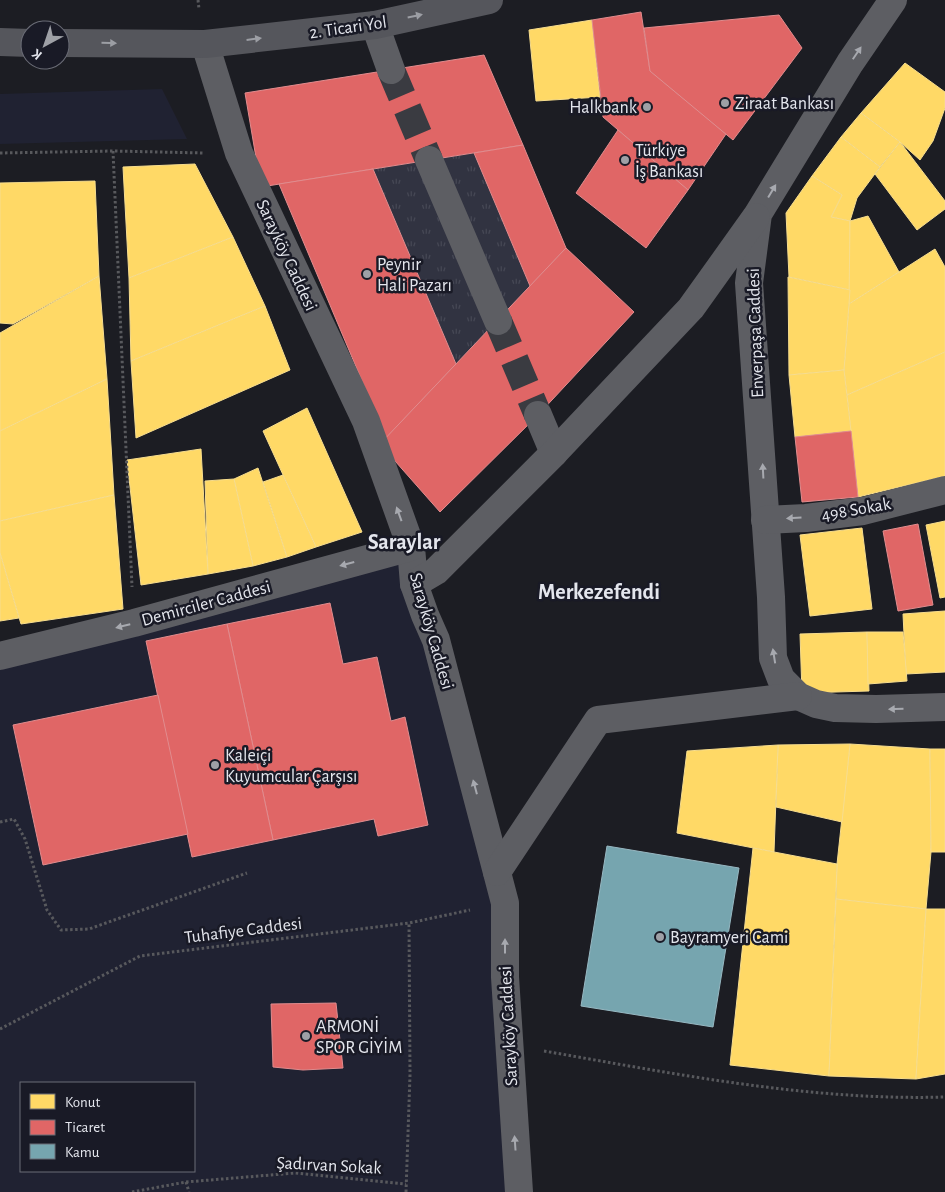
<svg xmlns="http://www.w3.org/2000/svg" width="945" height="1192" font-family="'Alegreya Sans',sans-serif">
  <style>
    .built { fill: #202232; fill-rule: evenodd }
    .grass { fill: url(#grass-tufts) }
    .homes { fill: #ffd966; stroke: #f7dd8e }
    .shops { fill: #e06666; stroke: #e18c8e }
    .public { fill: #76a5af; stroke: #97b8c2 }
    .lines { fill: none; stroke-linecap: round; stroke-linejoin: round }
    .minor-tunnel { stroke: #3a3b41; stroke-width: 28; stroke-dasharray: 28 14; stroke-linecap: butt }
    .path { stroke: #58595d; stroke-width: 3; stroke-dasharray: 2.5 2.5; stroke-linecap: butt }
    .minor { stroke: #5d5e63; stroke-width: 28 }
    .major { stroke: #55565c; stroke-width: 28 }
    .oneway { fill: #9c9ea4 }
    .oneway2 { fill: #a7a9af }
    .poi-dot { fill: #9ea0a6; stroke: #191a26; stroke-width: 2 }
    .labels { text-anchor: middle; stroke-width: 5; stroke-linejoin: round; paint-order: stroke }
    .street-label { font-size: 18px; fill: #e4e6ed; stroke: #191a26 }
    .poi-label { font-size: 18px; fill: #e4e6ed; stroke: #191a26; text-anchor: start }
    .district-label { font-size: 22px; font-weight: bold; fill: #e4e6ed; stroke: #191a26 }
  </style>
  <defs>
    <pattern id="grass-tufts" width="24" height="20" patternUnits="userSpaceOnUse" patternTransform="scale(1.25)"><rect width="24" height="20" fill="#313341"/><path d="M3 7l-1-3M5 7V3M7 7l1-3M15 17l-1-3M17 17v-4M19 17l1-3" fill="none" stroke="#454754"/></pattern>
  </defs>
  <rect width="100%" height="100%" fill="#1c1d23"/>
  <!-- built -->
  <g class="built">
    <polygon points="162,89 187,139 0,144 0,94"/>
    <path d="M411 547 505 903 517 1192H0V656ZM21 1083H194V1171H21Z"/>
  </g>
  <!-- grass -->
  <polygon class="grass" points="474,153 530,286 456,364 373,169"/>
  <!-- homes -->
  <g class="homes">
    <polygon points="592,20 600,97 536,101 529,30"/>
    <polygon points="905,63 945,92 945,108 933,141 920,160 900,142 861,113"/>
    <polygon points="861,113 900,142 880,167 841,137"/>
    <polygon points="841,137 880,167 857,198 850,221 831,217 842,195 812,176"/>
    <polygon points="900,142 945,201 945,209 917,230 875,174"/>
    <polygon points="195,164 233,237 129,278 123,167"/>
    <polygon points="812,176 842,195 831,217 850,221 850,290 789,277 786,213"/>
    <polygon points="95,181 99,276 13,324 0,323 0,183"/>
    <polygon points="868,216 899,272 849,304 850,221"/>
    <polygon points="233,237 265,306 131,361 129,278"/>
    <polygon points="935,249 945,267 945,352 847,395 844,370 849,304"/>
    <polygon points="99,276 107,379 0,431 0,333"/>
    <polygon points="788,277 850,290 844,370 789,375"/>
    <polygon points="265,306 290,370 136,438 131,361"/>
    <polygon points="945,352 945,476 858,497 847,395"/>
    <polygon points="844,370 851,431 795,437 789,375"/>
    <polygon points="107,379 114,495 0,521 0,431"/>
    <polygon points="307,408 362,532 316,547 263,431"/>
    <polygon points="201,449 208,574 141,585 127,460"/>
    <polygon points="258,468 287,557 253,566 234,479"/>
    <polygon points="283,475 316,547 287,557 263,482"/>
    <polygon points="234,479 253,566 208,574 205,481"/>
    <polygon points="114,495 123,609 21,624 0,553 0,521"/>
    <polygon points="945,521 945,597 940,598 926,525"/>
    <polygon points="862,528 872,609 810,616 800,535"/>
    <polygon points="0,553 19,618 0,621"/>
    <polygon points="945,611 945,672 906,674 903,614"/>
    <polygon points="867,632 869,691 802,693 800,634"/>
    <polygon points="867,632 903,632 907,681 868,684"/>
    <polygon points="850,744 930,749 931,852 926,909 836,899 837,864"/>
    <polygon points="850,744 842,822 776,807 778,745"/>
    <polygon points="778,745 774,852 677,833 687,751"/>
    <polygon points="930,749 945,749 945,852 931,852"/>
    <polygon points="753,848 837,864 829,1076 730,1065"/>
    <polygon points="836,899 926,909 916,1079 829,1076"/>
    <polygon points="926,909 945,909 945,1074 916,1079"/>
  </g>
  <!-- shops -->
  <g class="shops">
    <polygon points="641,12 650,71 726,134 688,190 603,117 592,20"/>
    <polygon points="779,15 802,48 733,140 650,71 644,28"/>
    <polygon points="484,55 523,145 261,187 245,93"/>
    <polygon points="618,130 688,190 646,248 576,193"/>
    <polygon points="523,145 566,248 530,286 474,153"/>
    <polygon points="373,169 456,364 386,438 279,184"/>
    <polygon points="566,248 634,312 538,415 440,512 380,444"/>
    <polygon points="851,431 858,497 802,502 795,437"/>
    <polygon points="918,524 933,605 898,611 883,531"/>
    <polygon points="330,603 343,664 377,657 391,721 405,717 428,825 378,836 374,819 273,840 227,624"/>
    <polygon points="227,624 273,840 192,857 146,641"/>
    <polygon points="158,695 188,834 43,865 13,725"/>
    <polygon points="336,1003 343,1068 303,1070 273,1067 271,1004"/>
  </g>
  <!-- public -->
  <polygon class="public" points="607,846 739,868 713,1027 581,1006"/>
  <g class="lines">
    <!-- minor-tunnel -->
    <g class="minor-tunnel">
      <polyline points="391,70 429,160"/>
      <polyline points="498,321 538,415"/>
    </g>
    <!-- path -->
    <g class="path">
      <polyline points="198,0 199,9"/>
      <polyline points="113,151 132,587"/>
      <polyline points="0,153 113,151 204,153"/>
      <polyline points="0,822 14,819 25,839 47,910 61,930 89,929 247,873"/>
      <polyline points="0,1029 140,956 409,923 470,910"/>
      <path d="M544 1051C676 1074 810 1101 945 1097"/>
      <polyline points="186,1182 189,1192"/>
      <polyline points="132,1192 186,1182 295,1173 406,1184"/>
      <polyline points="406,1192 410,1075 409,923"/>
    </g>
    <!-- minor -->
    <g class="minor">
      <polyline points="893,0 850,63 758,214 749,283 771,597 773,658 781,679 798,696 816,704 835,708 876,709 945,707"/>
      <polyline points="375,25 391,70"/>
      <polyline points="205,44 239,153 366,421 411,547 414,584 425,615 436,640 505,903 505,977 519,1192"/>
      <polyline points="429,160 498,321"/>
      <polyline points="538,415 554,453"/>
      <polyline points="765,520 806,518 863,511 945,490"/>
      <polyline points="414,584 436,571 554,453 691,308 756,217"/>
      <polyline points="0,656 134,623 411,547"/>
      <polyline points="497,872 598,720 798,696"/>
    </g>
    <!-- major -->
    <g class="major">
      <polyline points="0,42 30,43"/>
      <polyline points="60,43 205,44 375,25 489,0"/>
    </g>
  </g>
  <!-- one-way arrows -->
  <defs><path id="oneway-solid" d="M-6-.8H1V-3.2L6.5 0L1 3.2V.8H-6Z" transform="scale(1.25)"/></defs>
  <g class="oneway">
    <use href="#oneway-solid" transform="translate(415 16) rotate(-12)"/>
    <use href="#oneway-solid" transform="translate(254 39) rotate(-7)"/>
    <use href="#oneway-solid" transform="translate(109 43) rotate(1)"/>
  </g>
  <g class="oneway2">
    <use href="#oneway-solid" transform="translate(857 53) rotate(-56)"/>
    <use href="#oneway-solid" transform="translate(772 191) rotate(-59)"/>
    <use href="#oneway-solid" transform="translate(763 471) rotate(-93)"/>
    <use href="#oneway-solid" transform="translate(399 514) rotate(-110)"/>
    <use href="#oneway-solid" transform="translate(794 518) rotate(177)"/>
    <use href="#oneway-solid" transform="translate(347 564) rotate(165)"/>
    <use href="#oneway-solid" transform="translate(123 626) rotate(166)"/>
    <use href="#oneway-solid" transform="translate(774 656) rotate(-99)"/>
    <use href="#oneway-solid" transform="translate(896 709) rotate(178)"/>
    <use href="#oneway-solid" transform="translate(475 787) rotate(-105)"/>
    <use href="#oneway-solid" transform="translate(505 946) rotate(-90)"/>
    <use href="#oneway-solid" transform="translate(515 1143) rotate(-94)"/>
  </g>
  <!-- markers -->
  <g class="poi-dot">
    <circle cx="725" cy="103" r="5"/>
    <circle cx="647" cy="107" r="5"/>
    <circle cx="625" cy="160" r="5"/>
    <circle cx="367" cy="274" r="5"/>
    <circle cx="215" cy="765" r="5"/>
    <circle cx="660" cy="937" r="5"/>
    <circle cx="306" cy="1036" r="5"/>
  </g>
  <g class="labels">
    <!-- street labels -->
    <g class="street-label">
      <text transform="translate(348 27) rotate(-8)" y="6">2. Ticari Yol</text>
      <text transform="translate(287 255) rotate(65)" y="6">Sarayköy Caddesi</text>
      <text transform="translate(755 333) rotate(-92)" y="6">Enverpaşa Caddesi</text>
      <text transform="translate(856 509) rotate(-10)" y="6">498 Sokak</text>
      <text transform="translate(206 603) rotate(-15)" y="6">Demirciler Caddesi</text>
      <text transform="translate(432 631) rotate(74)" y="6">Sarayköy Caddesi</text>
      <text transform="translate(243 930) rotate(-7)" y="6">Tuhafiye Caddesi</text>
      <text transform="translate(508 1026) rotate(-93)" y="6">Sarayköy Caddesi</text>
      <text transform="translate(329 1165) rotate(3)" y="6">Şadırvan Sokak</text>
    </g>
    <!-- poi labels -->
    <g class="poi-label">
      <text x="735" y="109">Ziraat Bankası</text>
      <text x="637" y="113" text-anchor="end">Halkbank</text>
      <text x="635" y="156">Türkiye<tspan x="635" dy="21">İş Bankası</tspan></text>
      <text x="377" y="270">Peynir<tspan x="377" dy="21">Hali Pazarı</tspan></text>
      <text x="225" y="761">Kaleiçi<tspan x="225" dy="21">Kuyumcular Çarşısı</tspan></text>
      <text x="670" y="943">Bayramyeri Cami</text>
      <text x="316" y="1032">ARMONİ<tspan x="316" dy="21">SPOR GİYİM</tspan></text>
    </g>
    <!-- district labels -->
    <g class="district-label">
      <text x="404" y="549">Saraylar</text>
      <text x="599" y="599">Merkezefendi</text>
    </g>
  </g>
  <!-- legend -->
  <rect x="20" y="1082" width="175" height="90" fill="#191a26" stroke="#6a6c76"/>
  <rect x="30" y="1094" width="25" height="15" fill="#ffd966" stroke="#6a6c76"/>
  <text x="65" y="1107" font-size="15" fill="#e4e6ed">Konut</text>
  <rect x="30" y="1120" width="25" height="15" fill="#e06666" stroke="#6a6c76"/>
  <text x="65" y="1132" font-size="15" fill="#e4e6ed">Ticaret</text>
  <rect x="30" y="1144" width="25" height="15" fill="#76a5af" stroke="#6a6c76"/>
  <text x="65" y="1157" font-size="15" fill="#e4e6ed">Kamu</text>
  <!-- north arrow -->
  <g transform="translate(45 45) rotate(220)"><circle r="24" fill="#191a26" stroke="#6a6c76"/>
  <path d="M0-4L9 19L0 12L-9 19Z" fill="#9ea0a6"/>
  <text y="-8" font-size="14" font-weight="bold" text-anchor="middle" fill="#e4e6ed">K</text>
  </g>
</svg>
